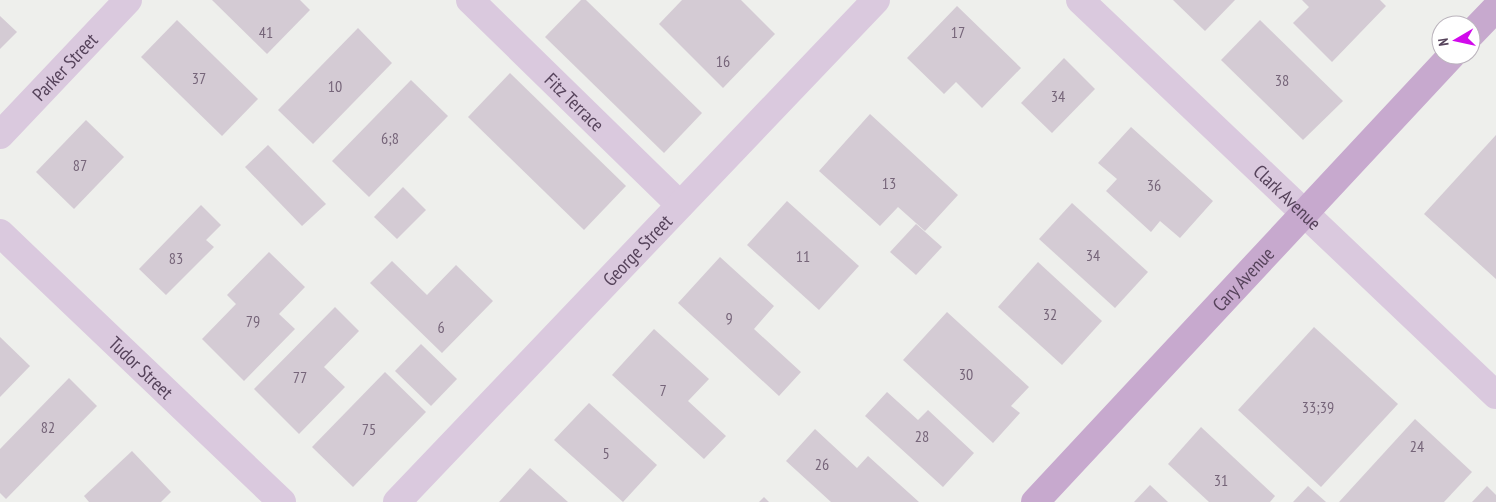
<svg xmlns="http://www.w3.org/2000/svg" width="1496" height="502" font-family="'PT Sans Narrow',sans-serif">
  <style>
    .building { fill: #d4cbd4 }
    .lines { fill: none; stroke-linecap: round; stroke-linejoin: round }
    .minor { stroke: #dac9de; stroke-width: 28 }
    .major { stroke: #c7a9ce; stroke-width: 28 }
    .labels { text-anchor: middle; stroke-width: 4; stroke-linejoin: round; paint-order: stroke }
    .number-label { font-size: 16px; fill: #766579 }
    .street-label { font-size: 19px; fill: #56435b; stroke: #fff }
  </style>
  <rect width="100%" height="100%" fill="#eeefec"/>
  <!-- building -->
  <g class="building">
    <polygon points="212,0 300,0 310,10 267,54"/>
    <polygon points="581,0 586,0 702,113 664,153 545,37"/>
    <polygon points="682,0 741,0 775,34 723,88 659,24"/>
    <polygon points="1173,0 1235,0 1205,31"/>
    <polygon points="1302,0 1380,0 1386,6 1332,62 1293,23 1309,7"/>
    <polygon points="957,6 1021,68 982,108 956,82 944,94 907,58"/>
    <polygon points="0,16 17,32 0,49"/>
    <polygon points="177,20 258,99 222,136 141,57"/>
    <polygon points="1260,20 1343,101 1303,140 1221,60"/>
    <polygon points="358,28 392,63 313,144 278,110"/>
    <polygon points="1064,58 1095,89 1052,133 1021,103"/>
    <polygon points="510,73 626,186 584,230 468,117"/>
    <polygon points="411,80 448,116 369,197 332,161"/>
    <polygon points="870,114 958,195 925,231 898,207 880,226 819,171"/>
    <polygon points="86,120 124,157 74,209 36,172"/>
    <polygon points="1131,127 1213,201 1180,238 1160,221 1151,232 1106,191 1117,179 1098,163"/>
    <polygon points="1496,135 1496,279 1424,214"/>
    <polygon points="268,145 326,204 302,226 245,167"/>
    <polygon points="403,187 426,210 397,239 374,217"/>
    <polygon points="787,201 859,266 819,310 747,245"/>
    <polygon points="1072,203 1148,272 1115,308 1039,239"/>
    <polygon points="201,205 221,225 206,240 214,247 166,295 139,269"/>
    <polygon points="916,224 942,247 916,275 890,252"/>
    <polygon points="269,252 305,287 279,314 295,329 244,381 202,339 236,304 227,295"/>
    <polygon points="720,257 774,306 754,329 801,372 779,396 678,303"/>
    <polygon points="392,261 427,295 456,265 493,301 442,353 370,283"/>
    <polygon points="1038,262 1102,321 1062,365 998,307"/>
    <polygon points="335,307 359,331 324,367 345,387 299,434 254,389"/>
    <polygon points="947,312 1029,387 1011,406 1020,413 993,443 903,360"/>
    <polygon points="1314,327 1398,404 1321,487 1238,410"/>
    <polygon points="654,329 709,379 688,401 726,436 704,459 612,375"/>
    <polygon points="0,337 30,366 0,397"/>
    <polygon points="421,344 457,379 431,406 395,371"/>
    <polygon points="385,372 426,412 353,487 312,447"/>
    <polygon points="69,378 97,406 6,499 0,493 0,449"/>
    <polygon points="887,392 918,420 928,410 974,453 943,487 865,416"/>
    <polygon points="589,403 657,465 623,502 554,440"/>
    <polygon points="1415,419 1472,472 1444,502 1339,502"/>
    <polygon points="1201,427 1275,496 1270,502 1209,502 1168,464"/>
    <polygon points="815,429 857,468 868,456 919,502 831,502 786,461"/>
    <polygon points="132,451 171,492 161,502 89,502 84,496"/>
    <polygon points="530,468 568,502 499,502"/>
    <polygon points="1150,485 1168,502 1134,502"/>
    <polygon points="1308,486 1326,502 1293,502"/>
    <polygon points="1487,486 1496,495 1496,502 1472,502"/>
    <polygon points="764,497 769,502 759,502"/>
  </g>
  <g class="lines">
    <!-- minor -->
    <g class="minor">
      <path id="s1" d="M470 0 680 205"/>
      <path id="s2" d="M1080 0 1496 395"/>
      <path id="s3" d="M0 135 128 0"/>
      <path id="s4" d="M0 233 282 502"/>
      <path id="s5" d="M397 502 876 0"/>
    </g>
    <!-- major -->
    <g class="major">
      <polyline points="1471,34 1496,8"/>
      <path id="s6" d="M1035 502 1452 55"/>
    </g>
  </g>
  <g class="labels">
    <!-- number labels -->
    <g class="number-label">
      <text x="266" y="38">41</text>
      <text x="958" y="38">17</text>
      <text x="723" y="67">16</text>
      <text x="199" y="84">37</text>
      <text x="1282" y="86">38</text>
      <text x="335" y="92">10</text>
      <text x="1058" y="102">34</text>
      <text x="390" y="144">6;8</text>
      <text x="80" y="171">87</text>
      <text x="889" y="189">13</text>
      <text x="1154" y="191">36</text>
      <text x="1093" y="261">34</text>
      <text x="803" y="262">11</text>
      <text x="176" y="264">83</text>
      <text x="1050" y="320">32</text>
      <text x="729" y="324">9</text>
      <text x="253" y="327">79</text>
      <text x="441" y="333">6</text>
      <text x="966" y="380">30</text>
      <text x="300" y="383">77</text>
      <text x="663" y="396">7</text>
      <text x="1318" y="413">33;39</text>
      <text x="48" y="433">82</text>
      <text x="369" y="435">75</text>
      <text x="922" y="442">28</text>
      <text x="1417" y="452">24</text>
      <text x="606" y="459">5</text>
      <text x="822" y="470">26</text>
      <text x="1221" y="486">31</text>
    </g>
    <!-- street labels -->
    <g class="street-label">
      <text dy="7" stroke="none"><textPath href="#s3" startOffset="94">Parker Street</textPath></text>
      <text dy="7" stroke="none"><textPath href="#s1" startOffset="146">Fitz Terrace</textPath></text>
      <text dy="7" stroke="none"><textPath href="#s2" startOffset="286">Clark Avenue</textPath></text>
      <text dy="7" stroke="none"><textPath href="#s5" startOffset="348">George Street</textPath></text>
      <text dy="7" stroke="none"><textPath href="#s6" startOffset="305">Cary Avenue</textPath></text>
      <text dy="7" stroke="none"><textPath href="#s4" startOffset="195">Tudor Street</textPath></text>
    </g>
  </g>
  <!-- north arrow -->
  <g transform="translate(1456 40) rotate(261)"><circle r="24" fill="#ffffff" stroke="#bbb4bd"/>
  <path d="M0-4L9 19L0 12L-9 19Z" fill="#d10aeb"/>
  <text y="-8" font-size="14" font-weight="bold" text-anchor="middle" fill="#56435b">N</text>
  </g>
</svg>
